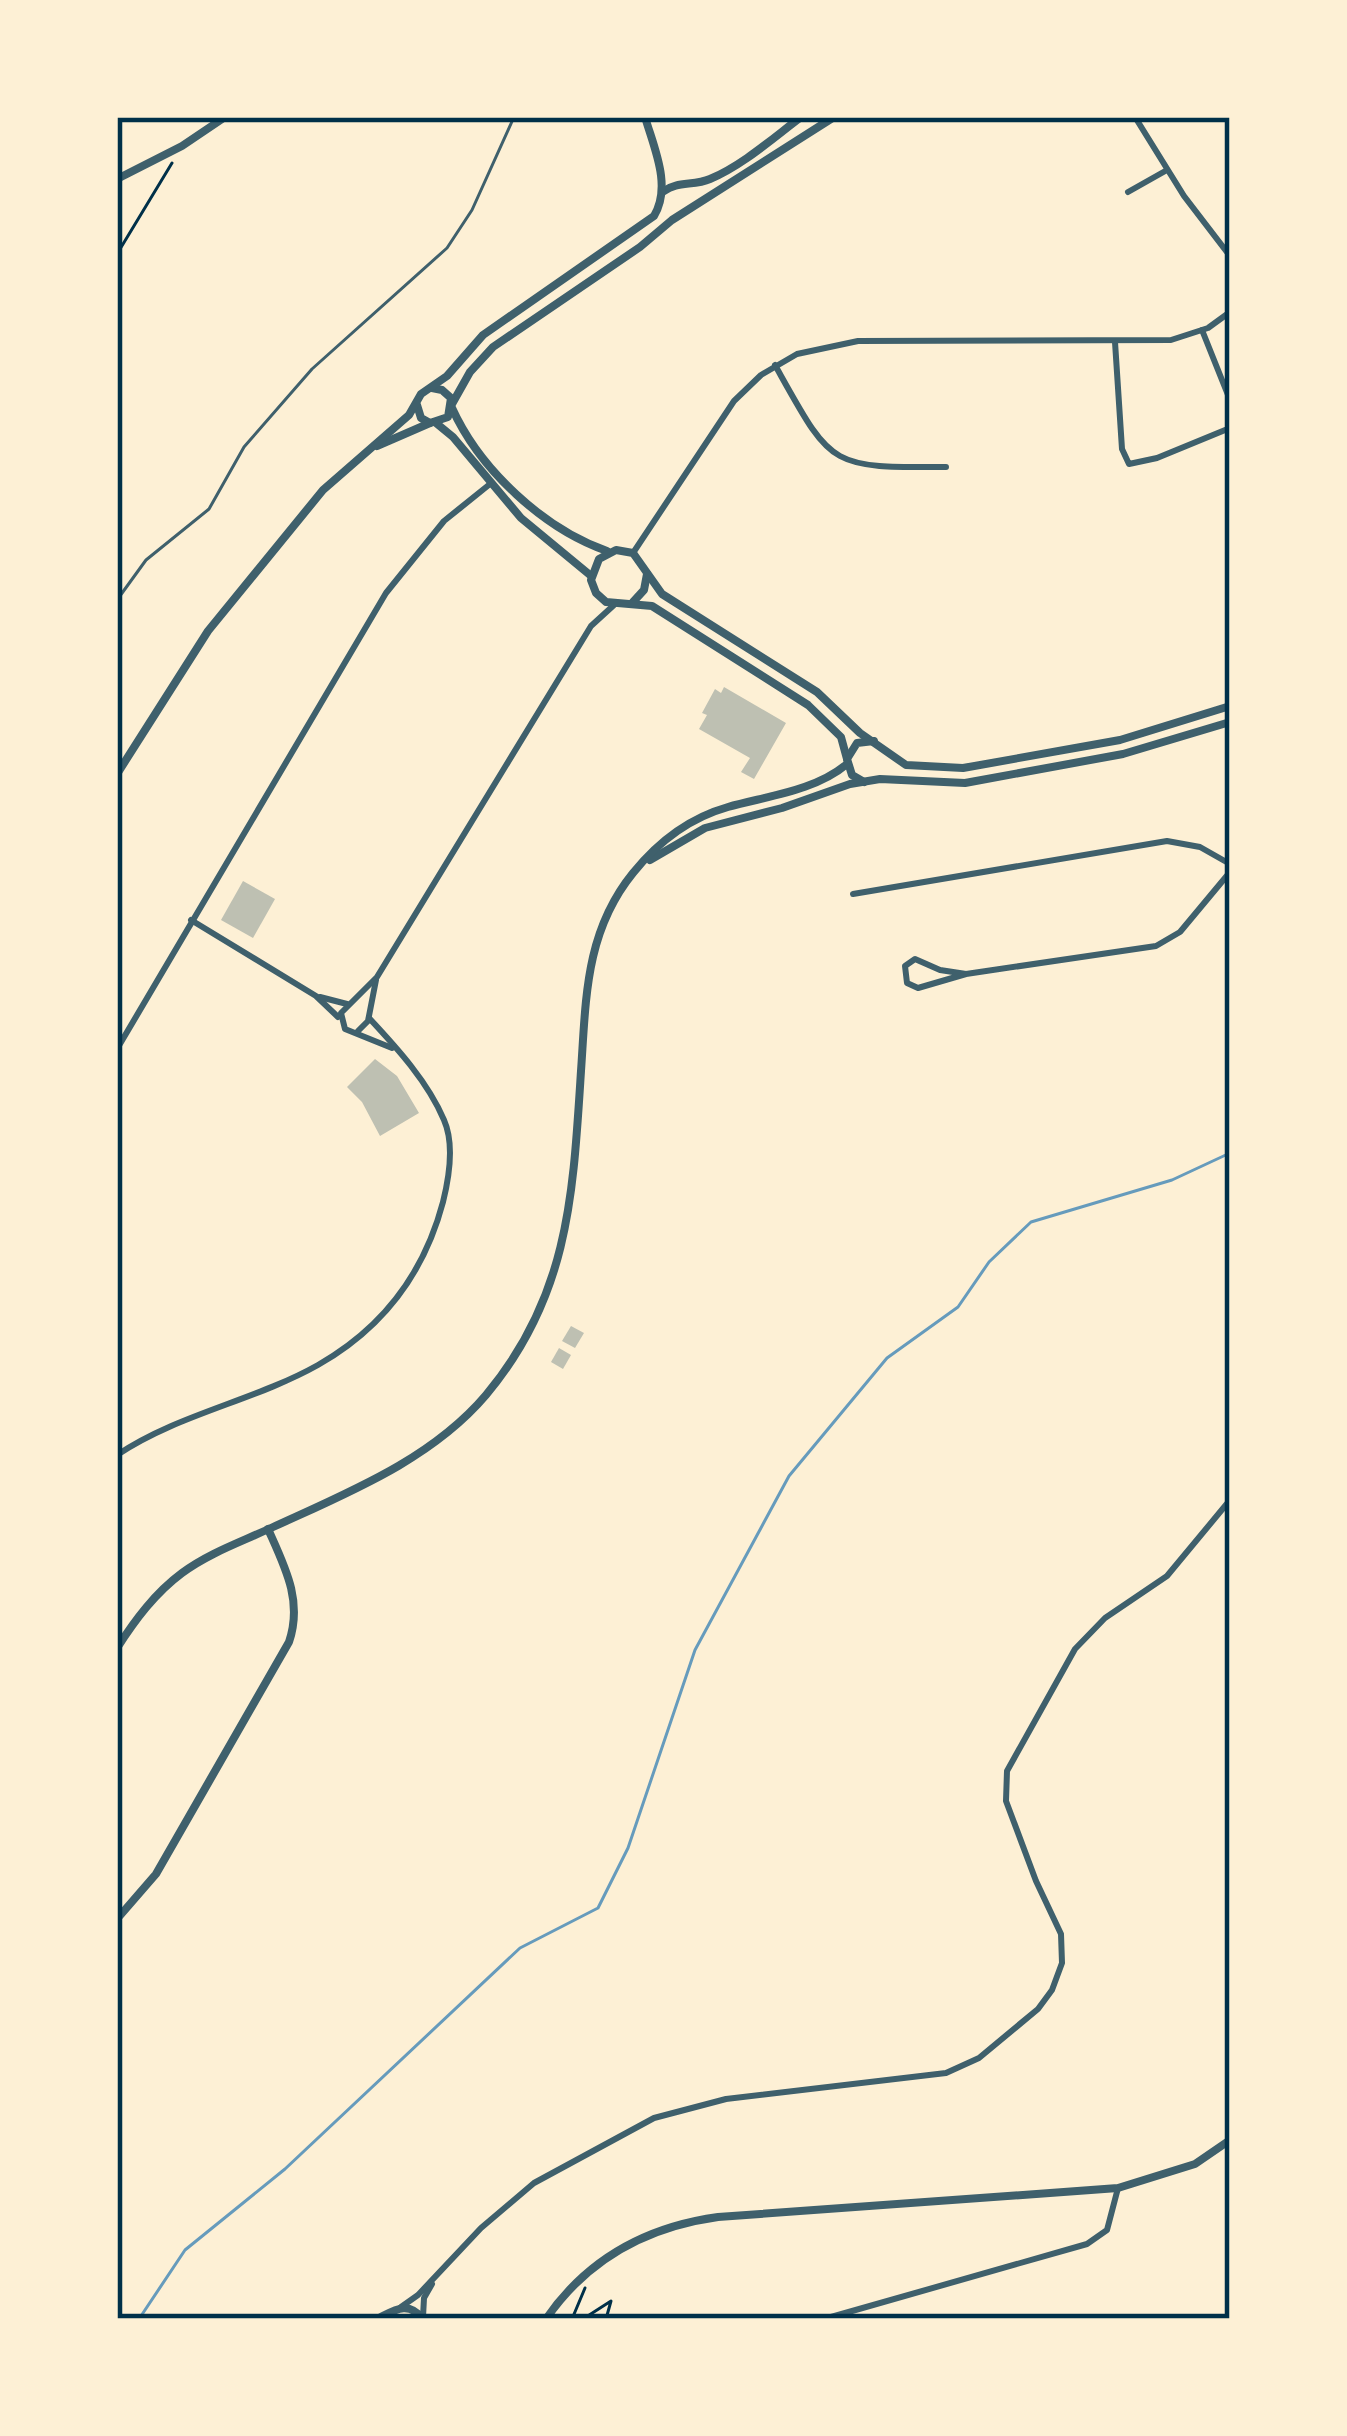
<svg xmlns="http://www.w3.org/2000/svg" width="1347" height="2436" font-family="'Roboto Condensed',sans-serif">
  <style>
    .lines { fill: none; stroke-linecap: round; stroke-linejoin: round }
    .stream { stroke: #669bbc; stroke-width: 3 }
    .building { fill: #bec0b2 }
    .path { stroke: #003049; stroke-width: 3 }
    .service { stroke: #3f606c; stroke-width: 3 }
    .minor { stroke: #3f606c; stroke-width: 6 }
    .tertiary { stroke: #3f606c; stroke-width: 8 }
    .neatline { fill: none; stroke: #003049; stroke-width: 4.5 }
  </style>
  <rect width="100%" height="100%" fill="#fdf0d5"/>
  <g class="lines">
    <!-- stream -->
    <polyline class="stream" points="139,2319 185,2250 285,2169 520,1948 598,1908 628,1848 695,1650 789,1476 887,1358 958,1307 989,1262 1031,1222 1172,1180 1230,1153"/>
  </g>
  <!-- building -->
  <g class="building">
    <polygon points="724,687 786,723 754,779 741,772 750,758 699,729 707,715 702,713 715,689 721,693"/>
    <polygon points="243,881 275,899 253,938 221,920"/>
    <polygon points="375,1059 397,1076 419,1113 380,1136 362,1102 347,1087"/>
    <polygon points="571,1326 584,1333 575,1348 562,1341"/>
    <polygon points="559,1348 571,1355 563,1369 551,1362"/>
  </g>
  <g class="lines">
    <!-- path -->
    <g class="path">
      <polyline points="117,254 172,163"/>
      <polyline points="572,2319 585,2288"/>
      <polyline points="583,2319 611,2301 606,2319"/>
    </g>
    <!-- service -->
    <polyline class="service" points="117,600 146,560 209,509 244,447 312,369 447,248 472,210 514,117"/>
    <!-- minor -->
    <g class="minor">
      <polyline points="1135,117 1184,196 1230,256"/>
      <polyline points="1128,192 1167,170"/>
      <polyline points="1202,330 1230,400"/>
      <polyline points="1115,342 1122,449 1129,464 1157,458 1230,428"/>
      <path d="M775 365C832 467 828 468 946 467"/>
      <polyline points="633,553 734,401 761,375 797,354 858,341 1171,340 1208,328 1230,312"/>
      <polyline points="853,894 1167,841 1200,847 1230,864"/>
      <polyline points="191,920 316,996 338,1017"/>
      <polyline points="966,974 940,970 915,959 905,966 907,983 918,988 966,974 1156,946 1180,932 1230,872"/>
      <polyline points="320,997 347,1004"/>
      <polyline points="358,1031 368,1021 376,980"/>
      <polyline points="392,1048 345,1029 341,1013 377,977 591,626 614,605"/>
      <polyline points="117,1049 386,593 444,521 490,484"/>
      <path d="M117 1455C178 1414 254 1401 318 1365 383 1328 424 1274 443 1202 449 1178 455 1145 444 1120 428 1082 397 1048 369 1018"/>
      <polyline points="401,2307 418,2295 481,2228 534,2183 654,2118 726,2099 946,2073 979,2058 1038,2009 1052,1990 1062,1963 1061,1934 1036,1881 1006,1801 1007,1771 1075,1649 1105,1618 1167,1576 1230,1500"/>
      <polyline points="423,2317 424,2298 432,2284"/>
      <polyline points="824,2319 1087,2244 1107,2230 1118,2188"/>
    </g>
    <!-- tertiary -->
    <g class="tertiary">
      <polyline points="117,179 182,146 225,117"/>
      <path d="M664 191C677 181 694 186 710 179 743 165 773 138 801 117"/>
      <polyline points="452,404 470,372 493,347 640,247 672,220 834,117"/>
      <polyline points="417,405 421,418 430,423 448,417 451,398 442,390 432,388"/>
      <path d="M452 408C480 470 544 529 607 551"/>
      <polyline points="436,423 453,437 521,518 590,575"/>
      <polyline points="377,446 430,423"/>
      <polyline points="633,602 644,590 647,574"/>
      <polyline points="847,759 841,737 808,705 652,606 606,602 596,593 591,580 599,559 616,550 633,553 662,594 817,692 860,733 906,765 963,768 1120,740 1230,706"/>
      <path d="M117 774 208 631 323 490 409 415 421 394 447 376 483 335 654 216C672 186 654 148 645 117"/>
      <polyline points="864,782 852,775 847,759 857,743 874,741"/>
      <polyline points="650,860 705,828 782,808 850,784 880,779 965,783 1123,754 1230,722"/>
      <path d="M117 1648C135 1620 155 1593 182 1573 209 1553 241 1542 271 1528 347 1493 431 1460 486 1395 569 1296 573 1195 581 1071 586 999 585 932 633 873 658 842 689 818 728 807 767 796 815 791 847 764"/>
      <path d="M117 1919 156 1874 289 1642C303 1601 285 1567 268 1529"/>
      <path d="M377 2319C395 2310 408 2300 423 2319"/>
      <path d="M546 2319C588 2258 646 2227 718 2217L1118 2188 1195 2164 1230 2140"/>
    </g>
  </g>
  <!-- border -->
  <rect width="1347" height="2436" fill="none" stroke="#fdf0d5" stroke-width="240"/>
  <rect x="120" y="120" width="1107" height="2196" class="neatline"/>
</svg>
